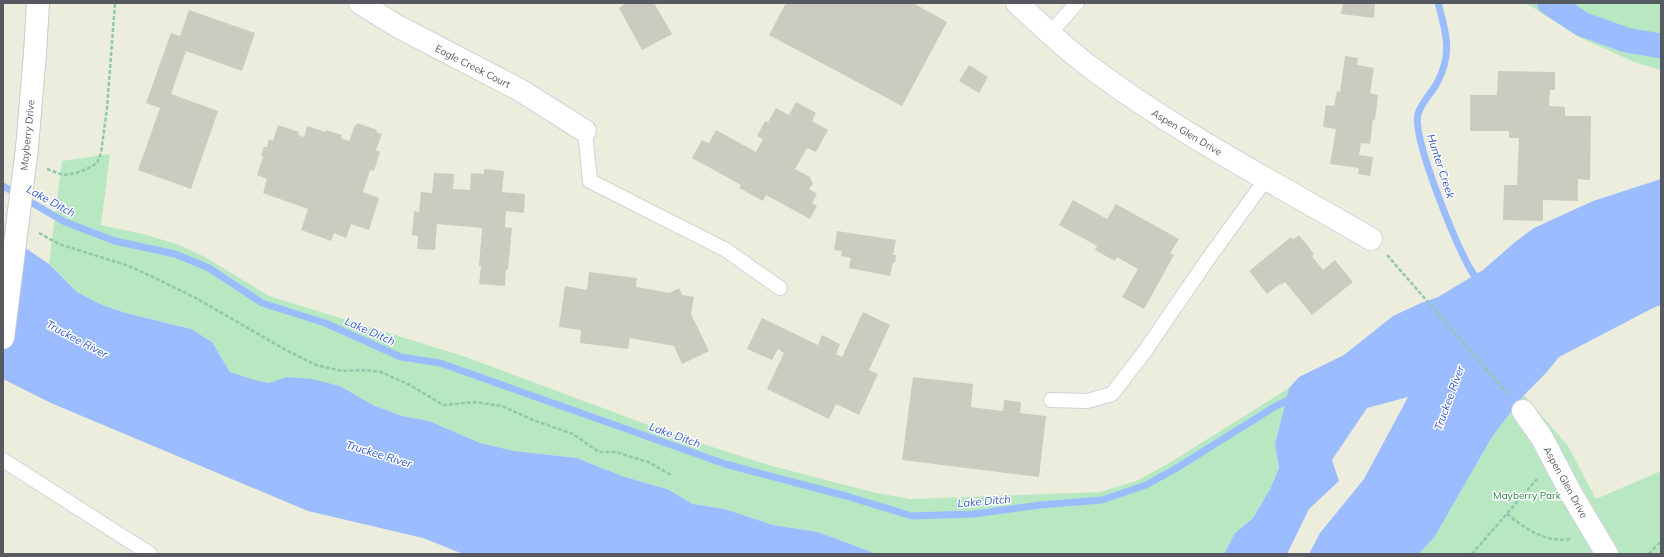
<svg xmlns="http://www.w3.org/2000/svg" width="1664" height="557" font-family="Mulish,sans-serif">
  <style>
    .green { fill: #b7e8c2 }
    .water { fill: #9bbdff }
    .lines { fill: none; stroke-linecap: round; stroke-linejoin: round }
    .stream { stroke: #9bbdff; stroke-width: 7 }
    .canal { stroke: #9bbdff; stroke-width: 25 }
    .building { fill: #cccbbf }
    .lane-casing { stroke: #d1d2da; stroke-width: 16 }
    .street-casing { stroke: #d1d2da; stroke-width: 24 }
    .secondary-casing { stroke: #c9cbd4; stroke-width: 24 }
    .path { stroke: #8fc9ad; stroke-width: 2.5; stroke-dasharray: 4 2; stroke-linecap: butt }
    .lane { stroke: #fff; stroke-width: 14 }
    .street { stroke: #fff; stroke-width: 22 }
    .secondary { stroke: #fff; stroke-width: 22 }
    .secondary-bridge-casing { stroke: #c9cbd4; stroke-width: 24; stroke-linecap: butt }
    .secondary-bridge { stroke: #fff; stroke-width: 22 }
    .labels { text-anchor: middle; stroke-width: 3; stroke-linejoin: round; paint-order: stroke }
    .street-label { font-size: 10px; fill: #575961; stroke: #fff }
    .park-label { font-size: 10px; fill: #2b8543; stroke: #fff }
    .water-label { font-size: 11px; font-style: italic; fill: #325ace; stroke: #fff }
  </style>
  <rect width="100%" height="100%" fill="#ededde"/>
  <!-- green -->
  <g class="green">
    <polygon points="1526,3 1661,3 1661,70 1634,62 1579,37"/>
    <polygon points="110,154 101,225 147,235 179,245 203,256 269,296 466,357 678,436 772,466 876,493 911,499 1100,492 1136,481 1166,465 1289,388 1275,444 1279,468 1270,489 1253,518 1235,533 1224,554 877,554 818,532 773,525 725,509 693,504 667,489 622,476 577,458 514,451 480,443 429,421 402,416 373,405 340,386 286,377 269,383 255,380 230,372 212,342 191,329 126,313 102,305 77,292 49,264 62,161"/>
    <polygon points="1524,395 1568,446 1596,499 1661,471 1661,554 1419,554 1435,536 1492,437"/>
  </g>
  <!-- water -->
  <g class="water">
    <polygon points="1661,179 1661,305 1653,308 1559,357 1546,373 1524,395 1492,437 1435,536 1419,554 1309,554 1320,533 1364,479 1408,397 1367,408 1332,460 1339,481 1309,509 1287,554 1224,554 1235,533 1253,518 1270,489 1279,468 1275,444 1289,388 1299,377 1344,355 1393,316 1421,303 1438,297 1483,270 1515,242 1534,228 1593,201"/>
    <polygon points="3,233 49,264 77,292 102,305 126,313 191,329 212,342 230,372 255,380 269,383 286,377 311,379 340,386 373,405 402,416 429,421 480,443 514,451 577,458 622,476 667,489 693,504 725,509 773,525 818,532 877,554 463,554 423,538 308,511 51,403 3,379"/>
  </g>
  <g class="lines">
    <!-- stream -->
    <g class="stream">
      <path d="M1438 3C1446 32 1453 54 1437 83 1431 94 1422 101 1418 114 1412 138 1454 238 1467 263 1470 270 1476 277 1480 284"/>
      <polyline points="3,186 65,222 115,241 175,254 209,268 262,303 325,323 401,357 440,363 725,464 846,496 912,516 974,514 1040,505 1102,500 1146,485 1175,469 1276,406 1295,397"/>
    </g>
    <!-- canal -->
    <polyline class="canal" points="1550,3 1582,24 1626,40 1661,46"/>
  </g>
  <!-- building -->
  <g class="building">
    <polygon points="626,3 654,3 672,34 642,50 619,8"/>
    <polygon points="786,3 913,3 947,22 902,106 769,35"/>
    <polygon points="1343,3 1375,3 1374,18 1341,14"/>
    <polygon points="189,10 255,33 242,71 186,51 171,94 218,111 191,189 138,170 160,108 146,103 171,33 180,36"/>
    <polygon points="1345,56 1358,58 1357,65 1374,68 1370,93 1378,95 1375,120 1373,119 1370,144 1361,143 1359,155 1373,157 1370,176 1358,174 1359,168 1330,164 1336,129 1323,127 1326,105 1334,106 1337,91 1340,92"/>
    <polygon points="969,65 988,77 979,93 959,81"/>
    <polygon points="1498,71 1555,72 1555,90 1550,90 1549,106 1565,107 1565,116 1591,116 1590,180 1578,179 1578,201 1543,200 1543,221 1503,220 1504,185 1517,185 1519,138 1509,138 1509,131 1470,131 1470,95 1497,95"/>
    <polygon points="796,102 816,113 812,121 828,130 816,152 807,148 795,169 810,177 813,184 809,189 817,194 812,203 817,206 810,219 766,195 763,201 739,188 741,185 692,158 702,140 709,143 716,130 756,152 763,139 757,136 765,121 768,122 776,108 789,115"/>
    <polygon points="357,123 377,130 376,132 382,134 376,150 380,152 374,171 370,170 363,192 379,198 369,230 351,224 346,238 334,233 331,241 301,230 308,209 263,193 267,179 257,175 263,157 261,156 264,147 267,147 269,139 273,141 278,125 299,132 298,135 304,137 307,126 325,132 326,130 342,135 341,138 349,141 355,125 356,126"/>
    <polygon points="484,169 504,171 502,192 525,194 524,213 506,211 505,227 512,228 508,270 506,269 505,286 479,284 481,266 479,266 482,228 437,224 435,250 417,249 418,236 412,235 414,211 419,212 421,192 432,193 434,173 454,174 453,189 470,190 471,173 484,174"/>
    <polygon points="1073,200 1107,219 1116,204 1179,239 1170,253 1174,255 1144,309 1122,297 1138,269 1117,257 1115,261 1095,250 1097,246 1059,225"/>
    <polygon points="837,231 896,240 893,255 896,255 895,263 893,262 890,276 849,268 851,258 841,256 842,251 834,250"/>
    <polygon points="1299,235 1314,254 1312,256 1323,270 1335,260 1353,282 1312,315 1285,282 1281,285 1280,284 1267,294 1249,271 1291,237 1293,240"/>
    <polygon points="589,272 637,278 636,287 670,293 679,288 682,295 694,297 691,314 709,351 682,364 674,346 630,338 628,349 580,343 581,330 559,327 565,286 587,290"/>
    <polygon points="863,312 890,325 869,370 878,374 859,415 836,404 829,419 767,389 784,353 778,349 772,360 747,349 762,318 818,345 822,335 840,344 836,354 842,357"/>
    <polygon points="913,377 973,384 971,407 1003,411 1004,400 1021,402 1020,413 1046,416 1039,477 902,460"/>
  </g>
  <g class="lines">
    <defs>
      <g id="lane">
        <polyline points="1050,33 1077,3"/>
        <polyline points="585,131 590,181 726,250 780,288"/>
        <polyline points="1051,400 1087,401 1112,394 1145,351 1208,259 1266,179"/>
        <polyline points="3,460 150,554"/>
      </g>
      <g id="street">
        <polyline points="360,3 397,26 520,90 585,131"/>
        <path d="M1017 3C1039 23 1061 45 1085 63 1174 131 1275 183 1371 239"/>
        <polyline points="1523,411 1542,438 1572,495 1607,554"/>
      </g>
      <polyline id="secondary" points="27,148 35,53 38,3"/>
    </defs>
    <!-- lane casing -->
    <use href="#lane" class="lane-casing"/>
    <!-- street casing -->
    <use href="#street" class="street-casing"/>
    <!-- secondary casing -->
    <use href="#secondary" class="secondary-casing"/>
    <!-- path -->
    <g class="path">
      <polyline points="47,169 63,175 76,173 89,168 97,163 101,153 107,108 115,3"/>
      <polyline points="39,233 59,244 126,265 153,277 194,297 284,349 316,365 342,371 366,370 381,372 410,385 443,405 475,402 502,406 533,420 573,434 599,452 616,452 648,462 671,475"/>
      <polyline points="1387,255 1508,394"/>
      <path d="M1507 514C1526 529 1545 543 1571 539"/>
      <polyline points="1472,554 1537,479"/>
      <polyline points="1649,554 1661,541"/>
    </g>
    <!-- lane -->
    <use href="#lane" class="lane"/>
    <!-- street -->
    <use href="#street" class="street"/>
    <!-- secondary -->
    <use href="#secondary" class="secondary"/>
    <defs>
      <polyline id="secondary-bridge" points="3,338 27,148"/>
    </defs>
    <!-- secondary-bridge casing -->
    <use href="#secondary-bridge" class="secondary-bridge-casing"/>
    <!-- secondary-bridge -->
    <use href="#secondary-bridge" class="secondary-bridge"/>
  </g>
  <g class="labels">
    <!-- street labels -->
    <g class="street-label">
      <text transform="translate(473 66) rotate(27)" y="4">Eagle Creek Court</text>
      <text transform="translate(1187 132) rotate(31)" y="4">Aspen Glen Drive</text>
      <text transform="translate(27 135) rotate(-84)" y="4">Mayberry Drive</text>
      <text transform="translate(1566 482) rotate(61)" y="4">Aspen Glen Drive</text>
    </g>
    <!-- park labels -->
    <g class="park-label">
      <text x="1527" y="499">Mayberry Park</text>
    </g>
    <!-- water labels -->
    <g class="water-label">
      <text transform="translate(1441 166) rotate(72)" y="4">Hunter Creek</text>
      <text transform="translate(51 201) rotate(29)" y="4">Lake Ditch</text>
      <text transform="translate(370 331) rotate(24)" y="4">Lake Ditch</text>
      <text transform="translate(77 339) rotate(28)" y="4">Truckee River</text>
      <text transform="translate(1449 398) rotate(-70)" y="4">Truckee River</text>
      <text transform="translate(675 435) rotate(20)" y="4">Lake Ditch</text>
      <text transform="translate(379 454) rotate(17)" y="4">Truckee River</text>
      <text transform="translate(984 501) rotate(-5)" y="4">Lake Ditch</text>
    </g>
  </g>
  <!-- border -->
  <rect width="1664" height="557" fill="none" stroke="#575961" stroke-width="8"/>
</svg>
